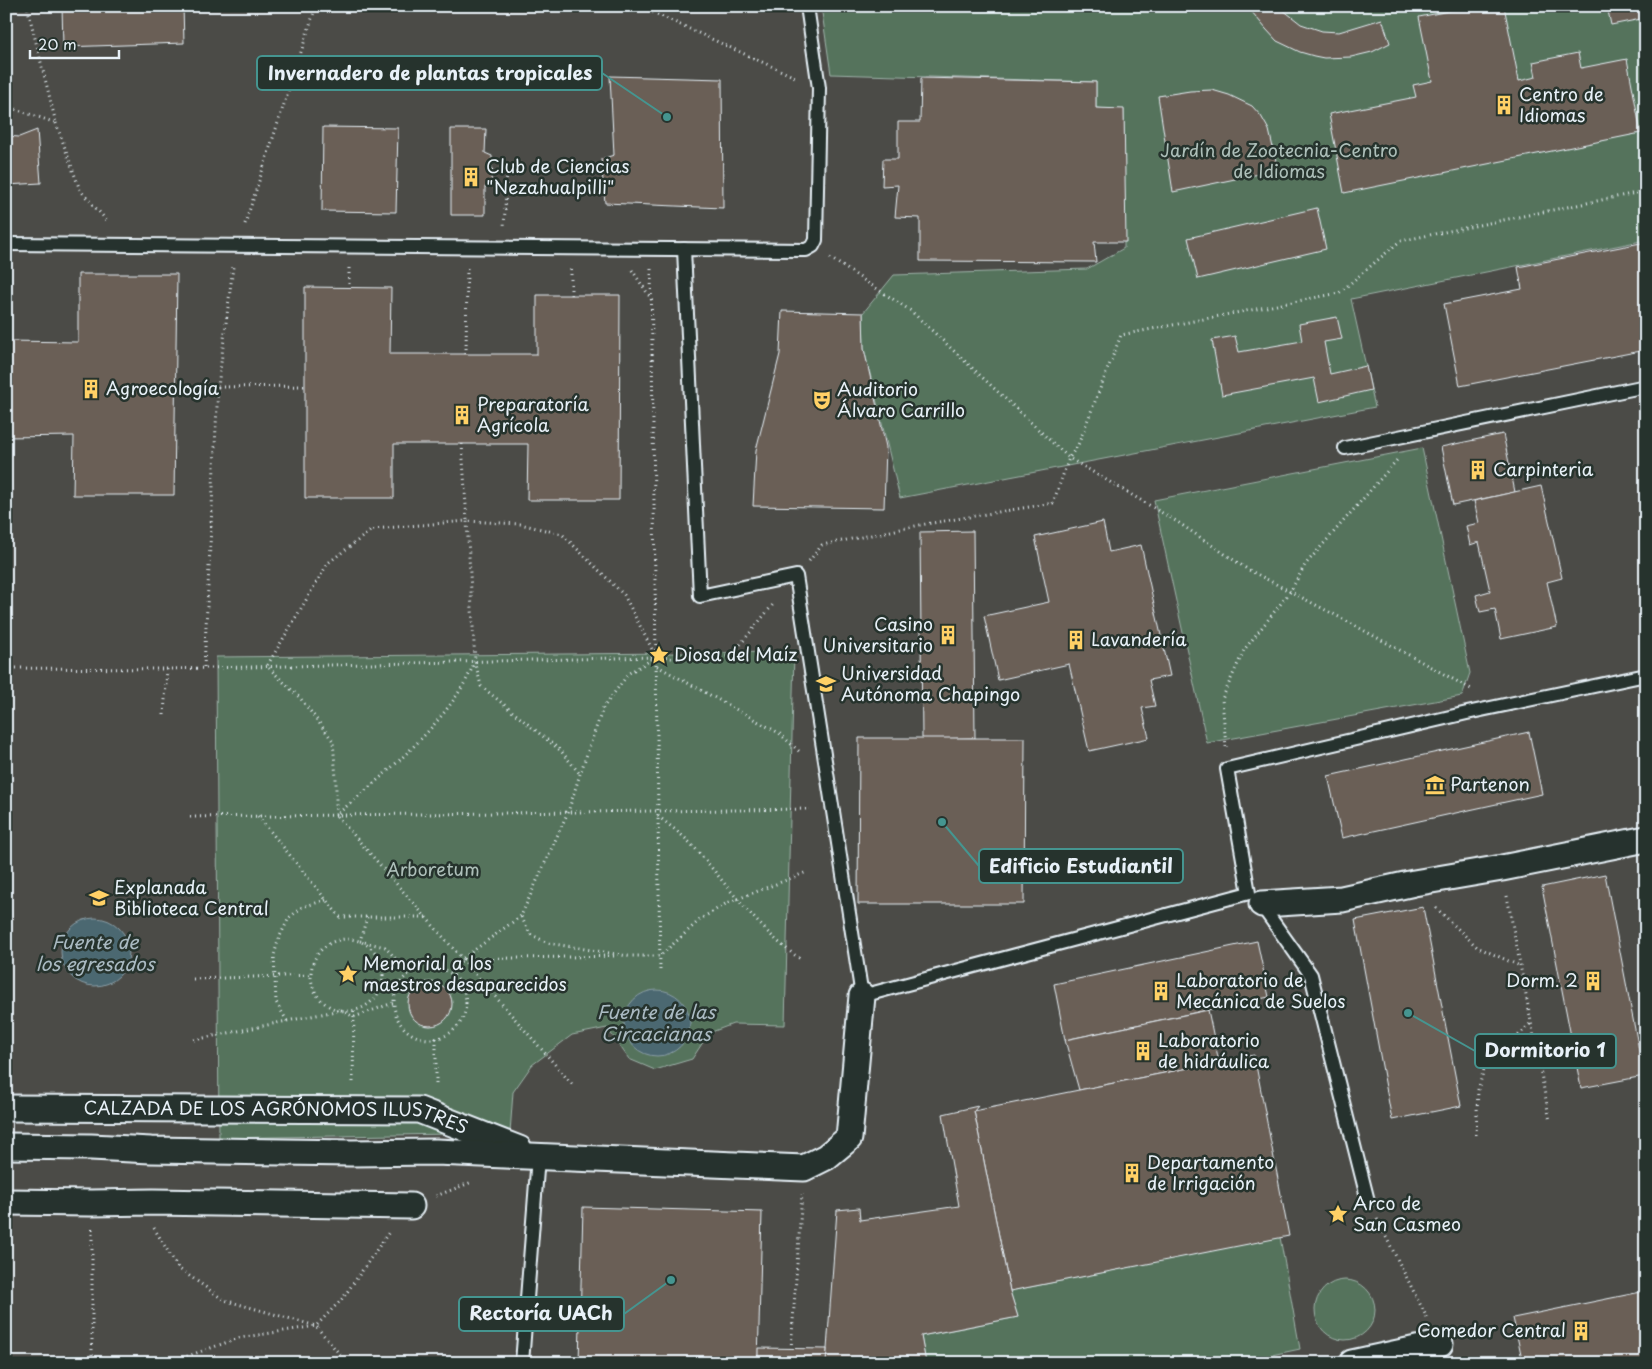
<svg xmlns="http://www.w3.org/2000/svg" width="1652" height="1369" font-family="'Playpen Sans',sans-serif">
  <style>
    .built { fill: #4b4c46 }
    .green { fill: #55735b; stroke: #9eb2aa }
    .water { fill: #4c6771; stroke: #8a9ea7 }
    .building { fill: #6a5f56; stroke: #e8f1f8 }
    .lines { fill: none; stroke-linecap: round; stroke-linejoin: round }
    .lane-casing { stroke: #e8f1f8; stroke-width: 16 }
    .street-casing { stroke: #e8f1f8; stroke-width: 29 }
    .path { stroke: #e8f1f8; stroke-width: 3; stroke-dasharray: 1 4; stroke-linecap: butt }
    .lane { stroke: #26332d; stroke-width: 12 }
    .street { stroke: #26332d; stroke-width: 25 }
    .labels { text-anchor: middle; stroke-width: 5; stroke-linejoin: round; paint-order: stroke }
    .poi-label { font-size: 18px; fill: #e8f1f8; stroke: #26332d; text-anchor: start }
    .park-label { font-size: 18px; fill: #adbfb9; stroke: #26332d }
    .street-label { font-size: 18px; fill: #e8f1f8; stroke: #26332d }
    .water-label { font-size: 19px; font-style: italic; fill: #aabac2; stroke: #26332d }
    .leader { fill: none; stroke: #459590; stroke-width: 2 }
    .callout-dot { fill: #459590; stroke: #26332d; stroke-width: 2 }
    .callout { fill: #26332d; stroke: #459590; stroke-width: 2 }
    .callout-label { font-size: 19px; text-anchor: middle; font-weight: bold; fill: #e8f1f8 }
  </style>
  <rect width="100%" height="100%" fill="#3a4039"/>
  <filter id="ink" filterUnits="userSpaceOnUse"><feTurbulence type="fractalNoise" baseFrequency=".02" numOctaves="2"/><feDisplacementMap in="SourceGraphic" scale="10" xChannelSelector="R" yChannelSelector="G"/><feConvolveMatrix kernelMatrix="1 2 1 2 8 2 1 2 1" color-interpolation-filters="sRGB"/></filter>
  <g filter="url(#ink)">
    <!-- built -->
    <rect class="built" x="6" y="6" width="1640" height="1357"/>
    <!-- green -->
    <g class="green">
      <polygon points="821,6 1646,6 1646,240 1351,299 1375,407 900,498 864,349 863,313 894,275 1087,269 1124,248 1124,110 1096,108 1096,82 831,74"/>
      <polygon points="1422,448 1470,673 1462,696 1207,743 1154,500"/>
      <polygon points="794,652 785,1025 733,1024 709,1033 692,1059 655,1070 629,1059 607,1028 572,1035 532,1065 513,1092 510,1133 219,1138 216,657"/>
      <polygon points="1280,1237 1300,1349 1234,1363 926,1363 921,1336 1018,1317 1010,1291"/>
      <circle cx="1345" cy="1310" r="30"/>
    </g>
    <!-- water -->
    <g class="water">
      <circle cx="95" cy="952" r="34"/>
      <circle cx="657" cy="1023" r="33"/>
    </g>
    <!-- building -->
    <g class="building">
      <polygon points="62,6 183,6 184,43 63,47"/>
      <polygon points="1247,6 1278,6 1301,24 1322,31 1339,32 1382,19 1390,43 1372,52 1351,57 1324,58 1314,56 1300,52 1277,41 1266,29"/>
      <polygon points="1474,6 1504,6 1519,81 1536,77 1533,62 1578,53 1581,68 1627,59 1641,133 1344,193 1329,114 1416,97 1413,85 1432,81 1419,17"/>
      <polygon points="1607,6 1646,6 1646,18 1611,25"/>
      <polygon points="610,76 722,79 723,208 605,203 601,159 614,155"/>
      <polygon points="921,78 1096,82 1096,108 1124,109 1126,242 1094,242 1096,262 920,261 920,218 895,217 898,185 882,186 883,159 898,159 898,122 920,122"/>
      <polygon points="1212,90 1229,95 1252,106 1261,116 1269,130 1278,170 1173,192 1158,96 1190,91"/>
      <polygon points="323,127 398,128 396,212 322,211"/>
      <polygon points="451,129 486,129 485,153 492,156 491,184 485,187 485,215 451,215"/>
      <polygon points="37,130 41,183 6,185 6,136 19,137"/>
      <polygon points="1317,208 1326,249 1198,279 1188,238"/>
      <polygon points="1646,242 1646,350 1460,386 1444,304 1522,289 1518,267"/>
      <polygon points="78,274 177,274 174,495 73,495 74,436 6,437 6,341 78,342"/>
      <polygon points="305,287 391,288 390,354 537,354 537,295 620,295 619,500 527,500 528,444 394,444 394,498 305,498"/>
      <polygon points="782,311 863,313 864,349 886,447 884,508 753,506 756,450 780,354"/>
      <polygon points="1337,317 1342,339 1324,342 1330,374 1366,366 1371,390 1319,402 1314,378 1222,395 1212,340 1235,336 1239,352 1302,341 1299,324"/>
      <polygon points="1503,434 1515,492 1453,505 1441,447"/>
      <polygon points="1541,486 1562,578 1547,582 1557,627 1501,639 1495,609 1480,612 1476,595 1490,591 1479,542 1470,545 1466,526 1479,523 1474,501"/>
      <polygon points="1103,522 1109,552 1141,545 1170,676 1149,680 1155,706 1142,708 1149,738 1089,751 1069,664 998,680 984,616 1049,602 1035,537"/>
      <polygon points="973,531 975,738 922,739 920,532"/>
      <polygon points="1529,732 1542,794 1342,838 1328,776"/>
      <polygon points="859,738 1025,738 1024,904 858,904"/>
      <polygon points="1605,874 1644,1076 1581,1088 1542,887"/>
      <polygon points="1423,907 1461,1106 1392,1120 1355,920"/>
      <polygon points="1257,941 1269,997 1065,1040 1054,984"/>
      <circle cx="430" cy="1004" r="22"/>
      <polygon points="1208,1010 1219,1062 1079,1090 1065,1040"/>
      <polygon points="1254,1055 1289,1236 1010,1291 974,1111"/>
      <polygon points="978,1106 974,1111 1010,1291 1018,1317 921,1336 926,1363 826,1363 837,1210 859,1208 860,1220 959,1206 943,1114"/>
      <polygon points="583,1207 762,1212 758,1363 579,1363"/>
      <polygon points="1646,1291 1646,1363 1523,1363 1513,1318"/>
      <polygon points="758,1348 827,1349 826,1363 758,1363"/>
    </g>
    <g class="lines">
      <defs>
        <g id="lane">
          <polyline points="6,244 806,250 813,246 816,240 819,88 807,6"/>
          <polyline points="684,249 700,596 796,576 862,996 1249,893 1227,769 1467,713 1646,675"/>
          <polyline points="1345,448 1646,386"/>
          <polyline points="1259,902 1311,975 1368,1201"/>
          <polyline points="522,1363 538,1157"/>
        </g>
        <g id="street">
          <polyline points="1262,904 1342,899 1414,883 1502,868 1646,839"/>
          <path id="s1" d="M6 1108 419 1110 519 1149"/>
          <polyline points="6,1146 91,1147 151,1150 352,1153 436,1152 804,1168 826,1157 849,1138 862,996"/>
          <polyline points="6,1202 91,1203 153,1202 411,1206"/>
          <polyline points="1352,1363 1440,1344"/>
        </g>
      </defs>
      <!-- lane casing -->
      <use href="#lane" class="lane-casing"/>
      <!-- street casing -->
      <use href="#street" class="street-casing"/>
      <!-- path -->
      <g class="path">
        <polyline points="639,6 795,77"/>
        <polyline points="6,106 56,123 27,6"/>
        <polyline points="56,123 80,190 108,222"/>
        <polyline points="492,171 507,169 504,228"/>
        <polyline points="245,224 316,6"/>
        <polyline points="830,258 911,311 1069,458 1176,521 1247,569 1341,618 1473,690"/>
        <polyline points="349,268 349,287"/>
        <polyline points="571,269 571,295"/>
        <polyline points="651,269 660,970"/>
        <polyline points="632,270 652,300"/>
        <polyline points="466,354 467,268"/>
        <polyline points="218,387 305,386"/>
        <polyline points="462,444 467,521 520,524 562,534 624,595 656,657 629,673 603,708 580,774 568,812 521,916 530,934 548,943 628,956 660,956 702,918 727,903 807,872"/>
        <polyline points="809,561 822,545 920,525 1053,503 1069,458 1078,445 1121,335 1339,293 1400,241 1646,191"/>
        <path d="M475 661C453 719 383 776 336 815V778L333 741 301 699 267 666 328 563 373 529 467 521 475 661 481 686 561 751 580 774"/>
        <polyline points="657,666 779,733 801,753"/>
        <polyline points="204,667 218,387 233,267"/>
        <polyline points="6,668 167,669 656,657 688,659 731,656 775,602"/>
        <polyline points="164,715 167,669"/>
        <polyline points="1226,747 1222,699 1244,650 1290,592 1305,565 1397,460"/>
        <polyline points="258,816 340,917 426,917"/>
        <polyline points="337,816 572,1084"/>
        <path d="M658 816C670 826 683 835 693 846 726 883 760 933 802 960"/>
        <polyline points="190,817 810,809"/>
        <polyline points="1507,896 1550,1121"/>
        <polyline points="1436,908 1477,947 1520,966"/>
        <polyline points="367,917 360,941 385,947 409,973"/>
        <circle cx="347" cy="975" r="36"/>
        <polyline points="463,959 619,956"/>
        <circle cx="430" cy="1003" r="36"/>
        <polyline points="453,975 462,959 521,916"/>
        <polyline points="193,979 311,975"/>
        <polyline points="287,1021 276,1002 274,955 279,938 289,918 302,907 326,900"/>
        <polyline points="436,1038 436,1088"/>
        <polyline points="194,1040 341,1010 354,1017 393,1003"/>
        <polyline points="353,1082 354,1010"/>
        <polyline points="1476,1135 1478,1090 1484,1069 1531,1023"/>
        <polyline points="436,1196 472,1182"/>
        <polyline points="1377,1219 1427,1318"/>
        <polyline points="154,1228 178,1268 224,1300 316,1326 347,1363"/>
        <polyline points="92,1229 92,1363"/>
        <polyline points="791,1349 802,1194"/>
        <polyline points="168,1363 239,1338 316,1326 343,1298 389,1232"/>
      </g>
      <!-- lane -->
      <use href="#lane" class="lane"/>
      <!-- street -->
      <use href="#street" class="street"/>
    </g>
  </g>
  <!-- icons -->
  <defs>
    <symbol id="building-bare" viewBox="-9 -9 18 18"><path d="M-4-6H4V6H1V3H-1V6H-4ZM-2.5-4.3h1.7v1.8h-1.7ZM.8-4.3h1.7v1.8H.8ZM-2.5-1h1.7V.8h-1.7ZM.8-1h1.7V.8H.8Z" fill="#ffd166" stroke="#26332d" stroke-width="2.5" paint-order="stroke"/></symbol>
    <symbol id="theatre-bare" viewBox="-9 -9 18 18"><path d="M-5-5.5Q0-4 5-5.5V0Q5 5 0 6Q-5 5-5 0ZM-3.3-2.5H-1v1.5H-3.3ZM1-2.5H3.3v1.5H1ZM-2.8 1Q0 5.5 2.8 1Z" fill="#ffd166" stroke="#26332d" stroke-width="2.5" paint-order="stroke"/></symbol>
    <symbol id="sight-bare" viewBox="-9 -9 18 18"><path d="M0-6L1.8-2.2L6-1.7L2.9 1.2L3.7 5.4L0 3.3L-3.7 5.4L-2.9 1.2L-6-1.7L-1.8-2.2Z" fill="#ffd166" stroke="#26332d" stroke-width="2.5" paint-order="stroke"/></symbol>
    <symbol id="university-bare" viewBox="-9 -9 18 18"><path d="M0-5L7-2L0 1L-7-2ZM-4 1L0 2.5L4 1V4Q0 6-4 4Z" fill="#ffd166" stroke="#26332d" stroke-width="2.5" paint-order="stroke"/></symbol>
    <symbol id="museum-bare" viewBox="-9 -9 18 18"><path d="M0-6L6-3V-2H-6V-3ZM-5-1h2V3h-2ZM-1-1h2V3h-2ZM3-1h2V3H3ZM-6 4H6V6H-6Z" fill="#ffd166" stroke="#26332d" stroke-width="2.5" paint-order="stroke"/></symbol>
  </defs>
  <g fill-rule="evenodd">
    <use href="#building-bare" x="1490" y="91" width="28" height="28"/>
    <use href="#building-bare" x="457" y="163" width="28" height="28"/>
    <use href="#building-bare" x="77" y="375" width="28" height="28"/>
    <use href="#theatre-bare" x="808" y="386" width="28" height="28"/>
    <use href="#building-bare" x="448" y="401" width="28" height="28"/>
    <use href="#building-bare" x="1464" y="456" width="28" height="28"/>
    <use href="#building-bare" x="934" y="621" width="28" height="28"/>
    <use href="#building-bare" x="1062" y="626" width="28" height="28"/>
    <use href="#sight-bare" x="645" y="641" width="28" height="28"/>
    <use href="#university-bare" x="812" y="670" width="28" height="28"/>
    <use href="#museum-bare" x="1421" y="771" width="28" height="28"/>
    <use href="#university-bare" x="85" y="884" width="28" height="28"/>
    <use href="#sight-bare" x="334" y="960" width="28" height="28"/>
    <use href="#building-bare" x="1579" y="967" width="28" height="28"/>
    <use href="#building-bare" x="1147" y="977" width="28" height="28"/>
    <use href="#building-bare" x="1129" y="1037" width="28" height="28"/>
    <use href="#building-bare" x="1118" y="1159" width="28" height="28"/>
    <use href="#sight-bare" x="1324" y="1200" width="28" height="28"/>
    <use href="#building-bare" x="1567" y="1317" width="28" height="28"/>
  </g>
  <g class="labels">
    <!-- poi labels -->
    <g class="poi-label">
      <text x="1519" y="101">Centro de<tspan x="1519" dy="21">Idiomas</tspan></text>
      <text x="486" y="173">Club de Ciencias<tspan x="486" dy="21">"Nezahualpilli"</tspan></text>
      <text x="106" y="395">Agroecología</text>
      <text x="837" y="396">Auditorio<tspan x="837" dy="21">Álvaro Carrillo</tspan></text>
      <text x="477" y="411">Preparatoría<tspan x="477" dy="21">Agrícola</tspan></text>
      <text x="1493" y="476">Carpinteria</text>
      <text x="933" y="631" text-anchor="end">Casino<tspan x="933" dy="21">Universitario</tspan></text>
      <text x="1091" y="646">Lavandería</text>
      <text x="674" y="661">Diosa del Maíz</text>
      <text x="841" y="680">Universidad<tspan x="841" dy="21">Autónoma Chapingo</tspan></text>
      <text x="1450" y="791">Partenon</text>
      <text x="114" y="894">Explanada<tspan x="114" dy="21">Biblioteca Central</tspan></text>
      <text x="363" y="970">Memorial a los<tspan x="363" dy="21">maestros desaparecidos</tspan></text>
      <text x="1176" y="987">Laboratorio de<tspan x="1176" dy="21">Mecánica de Suelos</tspan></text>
      <text x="1578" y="987" text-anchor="end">Dorm. 2</text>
      <text x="1158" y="1047">Laboratorio<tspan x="1158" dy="21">de hidráulica</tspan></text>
      <text x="1147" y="1169">Departamento<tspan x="1147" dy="21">de Irrigación</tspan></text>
      <text x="1353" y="1210">Arco de<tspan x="1353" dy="21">San Casmeo</tspan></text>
      <text x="1566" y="1337" text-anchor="end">Comedor Central</text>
    </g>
    <!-- park labels -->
    <g class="park-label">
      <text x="1279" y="157">Jardín de Zootecnia-Centro<tspan x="1279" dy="21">de Idiomas</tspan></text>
      <text x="433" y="876">Arboretum</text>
    </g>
    <!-- street labels -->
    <g class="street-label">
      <text dy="6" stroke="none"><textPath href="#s1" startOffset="271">CALZADA DE LOS AGRÓNOMOS ILUSTRES</textPath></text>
    </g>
    <!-- water labels -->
    <g class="water-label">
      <text x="95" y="949">Fuente de<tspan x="95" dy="22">los egresados</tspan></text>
      <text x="656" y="1019">Fuente de las<tspan x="656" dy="22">Circacianas</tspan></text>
    </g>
  </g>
  <!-- callouts -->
  <path class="leader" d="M667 117L602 73M942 822L979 866M1408 1013L1475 1051M671 1280L624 1314"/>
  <g class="callout-dot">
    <circle cx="667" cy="117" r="5"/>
    <circle cx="942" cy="822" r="5"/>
    <circle cx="1408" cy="1013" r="5"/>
    <circle cx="671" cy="1280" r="5"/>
  </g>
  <g class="callout">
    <rect x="257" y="56" width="345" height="34" rx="5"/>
    <rect x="979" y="849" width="204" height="34" rx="5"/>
    <rect x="1475" y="1034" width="141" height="34" rx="5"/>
    <rect x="459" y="1297" width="165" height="34" rx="5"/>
  </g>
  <g class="callout-label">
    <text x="430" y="80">Invernadero de plantas tropicales</text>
    <text x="1081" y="873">Edificio Estudiantil</text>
    <text x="1545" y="1057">Dormitorio 1</text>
    <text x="541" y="1320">Rectoría UACh</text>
  </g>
  <!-- margin -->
  <rect width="1652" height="1369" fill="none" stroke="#26332d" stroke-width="25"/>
  <rect x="12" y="12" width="1627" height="1344" fill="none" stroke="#e8f1f8" stroke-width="2" filter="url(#ink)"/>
  <!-- scale -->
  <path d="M30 50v8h89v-8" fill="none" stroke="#e8f1f8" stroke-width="2.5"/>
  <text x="38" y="50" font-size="15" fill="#e8f1f8" stroke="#26332d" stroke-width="4" paint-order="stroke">20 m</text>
</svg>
